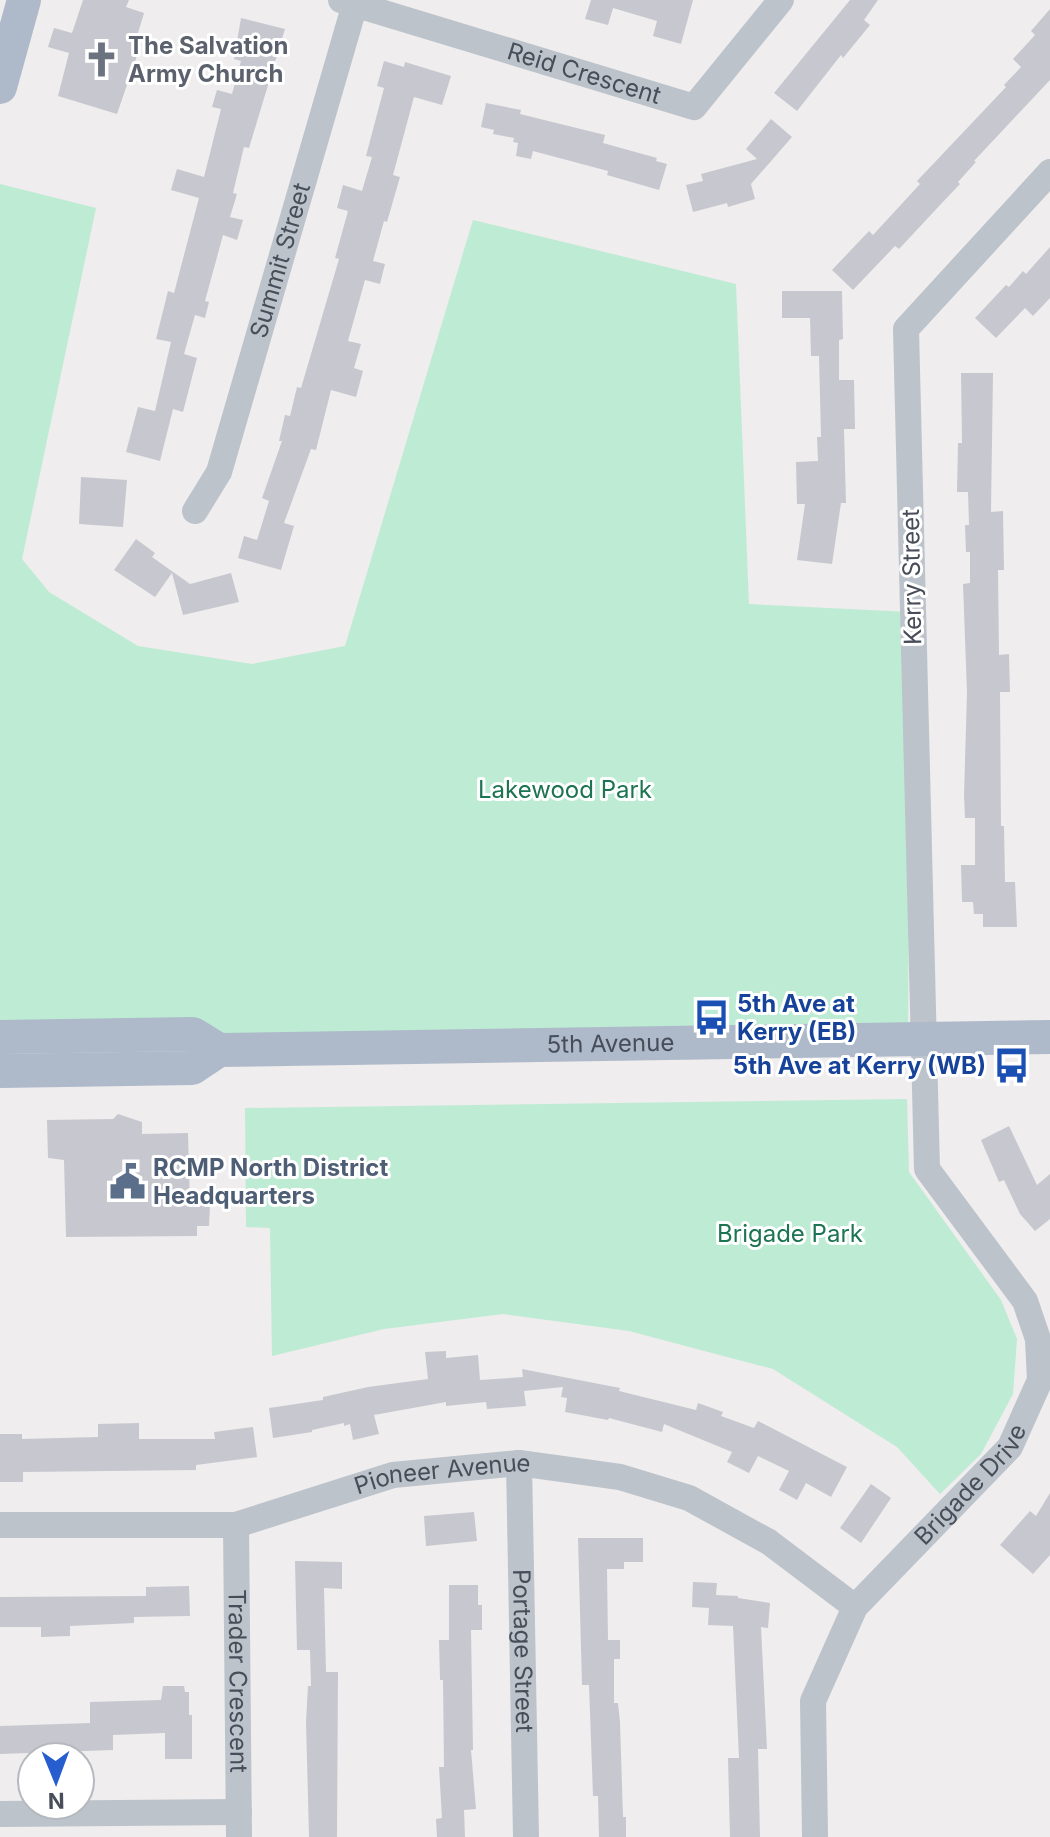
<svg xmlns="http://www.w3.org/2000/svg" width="1050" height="1837" font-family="Inter,sans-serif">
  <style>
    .green { fill: #beebd4 }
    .building { fill: #c7c8cf }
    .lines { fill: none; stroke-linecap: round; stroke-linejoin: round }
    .minor { stroke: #bcc3cb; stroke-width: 26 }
    .major { stroke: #aeb9ca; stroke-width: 34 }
    .labels { text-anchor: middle; stroke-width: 6; stroke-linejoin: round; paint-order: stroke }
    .worship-label { font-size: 24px; font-weight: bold; fill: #5b616d; stroke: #fff; text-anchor: start }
    .street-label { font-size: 24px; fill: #474e59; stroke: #fff }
    .park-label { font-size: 24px; fill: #1d7452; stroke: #fff }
    .transit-label { font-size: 24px; font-weight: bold; fill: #164399; stroke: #fff; text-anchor: start }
    .service-label { font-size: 24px; font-weight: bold; fill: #4e5e75; stroke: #fff; text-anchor: start }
  </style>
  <rect width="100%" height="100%" fill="#efeded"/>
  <!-- green -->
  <g class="green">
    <polygon points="0,184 96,208 22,559 49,592 138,646 252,664 345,646 473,220 736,284 749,604 910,612 908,1045 0,1060"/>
    <polygon points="907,1099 909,1172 1001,1300 1017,1339 1013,1394 981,1454 940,1494 897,1447 773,1369 629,1331 503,1314 384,1329 272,1356 270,1228 246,1227 245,1108"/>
  </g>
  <!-- building -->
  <g class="building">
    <polygon points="83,0 129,0 126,7 144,13 135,43 141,44 117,114 58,96 69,53 48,47 54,28 72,33"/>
    <polygon points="591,0 693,0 681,44 653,36 657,21 613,8 608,25 585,19"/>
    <polygon points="850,0 878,0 864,20 870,25 843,58 841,55 797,111 774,93"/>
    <polygon points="1050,9 1050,80 974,161 976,162 958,182 960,184 941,204 899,249 895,246 853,290 832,270 869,231 873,235 920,184 917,181 1006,87 1004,85 1021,67 1013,59 1035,35 1031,31"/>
    <polygon points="241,18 285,29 249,148 244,147 233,193 237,194 230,217 243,220 237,240 223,235 205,301 209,302 205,318 195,315 184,354 197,358 183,412 173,409 160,461 126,452 138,407 155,411 171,342 156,339 168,291 174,293 199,198 171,190 177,169 204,177 221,109 212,107 217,90 232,94 241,61 234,59"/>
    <polygon points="384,61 404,67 405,62 451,76 442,105 414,97 393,175 400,177 387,222 384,221 373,261 385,264 380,284 365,280 348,341 361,344 354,368 363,371 356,397 331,390 316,450 311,449 284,523 294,526 281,570 238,558 244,536 257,540 269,501 262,498 282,441 279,441 285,415 290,416 297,387 301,388 339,259 335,258 348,211 337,208 343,185 362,191 372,157 366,156 384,88 377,86"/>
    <polygon points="486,103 521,110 520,114 605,135 603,143 657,158 656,161 667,164 659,190 607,175 608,171 533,151 531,159 516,156 518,143 513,142 514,138 493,134 494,130 481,127"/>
    <polygon points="771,119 792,137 751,184 755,199 728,207 727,203 693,212 686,185 703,181 701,174 757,159 746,149"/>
    <polygon points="1050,247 1050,298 1033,316 1025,308 996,338 975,318 1006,285 1009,287 1023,271 1026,274"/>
    <polygon points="782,291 842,291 843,339 839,340 839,380 854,380 855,429 844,429 846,503 841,503 832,564 797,560 805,504 797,504 796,462 818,461 817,437 821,437 819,356 811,356 810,318 782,318"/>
    <polygon points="961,373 993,373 991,512 1003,511 1004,570 998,570 999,655 1009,654 1010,692 1000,692 1001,826 1004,826 1005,882 1015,882 1017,927 983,927 983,914 974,914 973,902 962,902 961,865 975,865 975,818 965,818 964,796 967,693 963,584 970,583 970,552 966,552 965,525 969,525 968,492 957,492 958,443 962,443"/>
    <polygon points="81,477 127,480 123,527 79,524"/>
    <polygon points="136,539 155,553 152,557 190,584 231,573 239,602 183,615 172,573 155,597 114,570"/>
    <polygon points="118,1114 142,1122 142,1134 188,1133 190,1205 210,1205 209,1226 197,1226 197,1236 66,1237 64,1160 48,1158 47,1120 113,1119"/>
    <polygon points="1009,1126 1037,1185 1050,1174 1050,1219 1035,1231 1020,1214 1004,1180 999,1182 981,1140"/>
    <polygon points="446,1351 446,1358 478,1355 480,1380 523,1377 522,1369 620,1388 619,1391 696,1410 698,1403 723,1412 721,1416 754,1428 758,1421 847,1467 831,1497 806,1483 797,1500 779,1490 789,1471 758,1456 749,1473 727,1462 732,1452 664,1424 662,1432 609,1418 608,1420 565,1412 567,1398 561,1397 563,1387 524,1391 526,1406 487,1409 486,1402 446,1406 446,1402 374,1415 379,1434 353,1440 350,1424 344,1426 344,1423 312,1430 312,1432 273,1438 269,1408 323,1400 323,1397 368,1387 428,1379 425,1352"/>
    <polygon points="139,1423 139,1439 215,1439 214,1432 253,1427 257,1457 196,1465 196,1470 23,1472 23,1482 0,1482 0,1434 22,1434 22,1439 98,1437 98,1424"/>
    <polygon points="871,1484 891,1498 861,1543 840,1528"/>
    <polygon points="1050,1493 1050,1555 1033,1574 1000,1545 1030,1511 1036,1516"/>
    <polygon points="474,1512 477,1541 426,1546 424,1516"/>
    <polygon points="578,1538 643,1538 643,1562 624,1562 624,1569 607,1569 608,1640 620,1640 620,1659 614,1659 614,1703 618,1703 620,1722 623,1817 626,1817 626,1837 599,1837 598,1796 593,1796 589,1685 582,1685"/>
    <polygon points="295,1561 342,1562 342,1589 324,1588 326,1672 338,1672 337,1837 309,1837 306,1722 308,1686 311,1686 310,1650 297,1650"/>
    <polygon points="693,1582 717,1583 716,1595 738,1596 738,1598 770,1603 768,1628 761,1627 767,1749 758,1749 760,1837 730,1837 728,1758 739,1758 733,1626 708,1625 709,1608 692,1607"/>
    <polygon points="449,1585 478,1585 478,1605 482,1605 482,1630 471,1630 473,1750 471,1750 476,1809 464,1810 465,1837 437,1837 436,1819 442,1818 439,1767 444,1767 443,1680 440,1680 439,1640 449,1640"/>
    <polygon points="189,1586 190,1616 134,1617 134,1623 70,1626 70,1636 41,1637 41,1627 0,1627 0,1597 146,1596 146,1587"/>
    <polygon points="163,1686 184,1686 185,1692 189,1692 189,1715 192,1715 192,1759 165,1759 165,1733 113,1735 113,1750 0,1754 0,1726 90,1723 90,1702 161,1700"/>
  </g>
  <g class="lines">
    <!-- minor -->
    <g class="minor">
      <path id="s1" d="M341 0 694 107 781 0"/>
      <path id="s2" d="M195 511 219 472 355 4"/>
      <path id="s3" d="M519 1463 526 1837"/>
      <path id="s4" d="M0 1525H236L393 1475 519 1463 620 1477 689 1498 769 1542 855 1607"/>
      <path id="s5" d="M236 1525 239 1837"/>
      <polyline points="0,1814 239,1812"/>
      <path id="s6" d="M815 1837 813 1701 855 1607 1010 1447 1040 1380 1038 1339 1025 1301 927 1169 906 329 1050 172"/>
    </g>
    <!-- major -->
    <g class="major">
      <polyline points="0,87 24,0"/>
      <polyline points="0,1037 193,1034 219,1050"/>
      <path id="s7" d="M0 1071 192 1068 219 1050 1050 1037"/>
    </g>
  </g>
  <!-- icons -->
  <defs>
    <symbol id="church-bare" viewBox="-9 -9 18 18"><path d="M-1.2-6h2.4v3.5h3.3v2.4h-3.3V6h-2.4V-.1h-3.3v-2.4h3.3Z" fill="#6b7280" stroke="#fff" stroke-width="2.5" paint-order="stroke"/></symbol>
    <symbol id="bus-bare" viewBox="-9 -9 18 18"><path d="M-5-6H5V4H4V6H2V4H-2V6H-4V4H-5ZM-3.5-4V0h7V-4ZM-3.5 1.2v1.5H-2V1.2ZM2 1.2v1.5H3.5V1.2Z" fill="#1a4fb4" stroke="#fff" stroke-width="2.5" paint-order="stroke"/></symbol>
    <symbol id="civic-bare" viewBox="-9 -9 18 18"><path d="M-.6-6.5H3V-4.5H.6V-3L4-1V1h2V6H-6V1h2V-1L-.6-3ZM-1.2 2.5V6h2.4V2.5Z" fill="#5c6f8a" stroke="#fff" stroke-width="2.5" paint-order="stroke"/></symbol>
  </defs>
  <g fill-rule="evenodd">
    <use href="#church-bare" x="76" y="34" width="51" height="51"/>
    <use href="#bus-bare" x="686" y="992" width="51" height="51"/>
    <use href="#bus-bare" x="986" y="1040" width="51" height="51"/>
    <use href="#civic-bare" x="102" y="1156" width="51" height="51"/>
  </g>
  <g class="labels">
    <!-- worship labels -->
    <g class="worship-label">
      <text x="128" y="54">The Salvation<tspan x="128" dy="28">Army Church</tspan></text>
    </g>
    <!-- street labels -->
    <g class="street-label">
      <text dy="8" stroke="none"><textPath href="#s1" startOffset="254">Reid Crescent</textPath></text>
      <text dy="8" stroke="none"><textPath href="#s2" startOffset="266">Summit Street</textPath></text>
      <text transform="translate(912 577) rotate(-91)" y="8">Kerry Street</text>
      <text dy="8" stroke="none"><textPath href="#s7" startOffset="616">5th Avenue</textPath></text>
      <text dy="8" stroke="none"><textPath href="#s4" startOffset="450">Pioneer Avenue</textPath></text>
      <text dy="8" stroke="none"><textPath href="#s6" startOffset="408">Brigade Drive</textPath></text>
      <text dy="8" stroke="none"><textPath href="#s3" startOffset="188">Portage Street</textPath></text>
      <text dy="8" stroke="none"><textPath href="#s5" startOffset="156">Trader Crescent</textPath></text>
    </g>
    <!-- park labels -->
    <g class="park-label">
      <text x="565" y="798">Lakewood Park</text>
      <text x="790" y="1242">Brigade Park</text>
    </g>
    <!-- transit labels -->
    <g class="transit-label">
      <text x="737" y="1012">5th Ave at<tspan x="737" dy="28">Kerry (EB)</tspan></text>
      <text x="986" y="1074" text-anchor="end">5th Ave at Kerry (WB)</text>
    </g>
    <!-- service labels -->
    <g class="service-label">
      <text x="153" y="1176">RCMP North District<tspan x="153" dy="28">Headquarters</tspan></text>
    </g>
  </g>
  <!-- north arrow -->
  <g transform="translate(56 1781) rotate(179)"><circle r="38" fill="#ffffff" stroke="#b5b8bd" stroke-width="2"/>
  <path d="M0-6L14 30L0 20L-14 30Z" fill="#265ed0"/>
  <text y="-12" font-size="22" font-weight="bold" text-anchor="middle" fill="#474e59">N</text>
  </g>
</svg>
